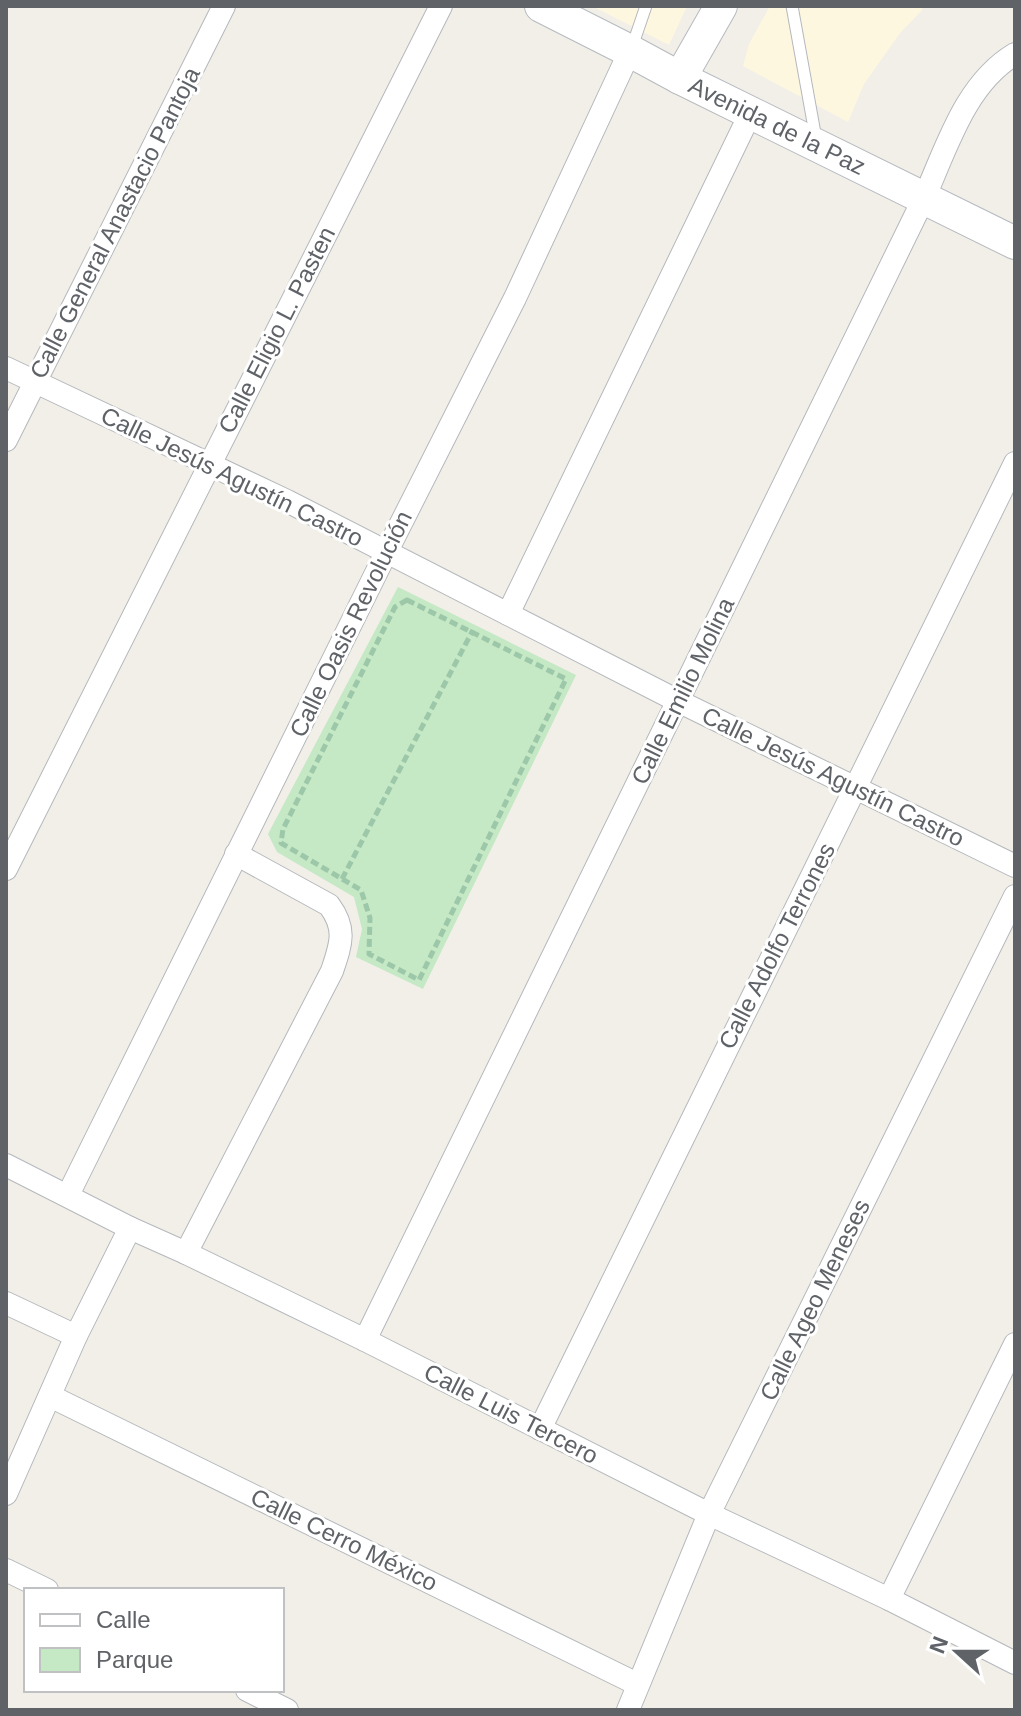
<svg xmlns="http://www.w3.org/2000/svg" width="1021" height="1716" font-family="Arial,sans-serif">
  <style>
    .commercial { fill: #fef7e0 }
    .green { fill: #c5e8c5 }
    .lines { fill: none; stroke-linecap: round; stroke-linejoin: round }
    .lane-casing { stroke: #b5b8bc; stroke-width: 13 }
    .street-casing { stroke: #b5b8bc; stroke-width: 24 }
    .secondary-casing { stroke: #b6babf; stroke-width: 34 }
    .path { stroke: #9cc7a9; stroke-width: 5; stroke-dasharray: 8 4; stroke-linecap: butt }
    .lane { stroke: #fff; stroke-width: 11 }
    .street { stroke: #fff; stroke-width: 22 }
    .secondary { stroke: #fff; stroke-width: 32 }
    .labels { text-anchor: middle; stroke-width: 6; stroke-linejoin: round; paint-order: stroke }
    .street-label { font-size: 24px; fill: #5f6368; stroke: #fff }
  </style>
  <rect width="100%" height="100%" fill="#f1efe8"/>
  <!-- commercial -->
  <g class="commercial">
    <polygon points="592,6 687,6 669,45"/>
    <polygon points="770,6 919,6 923,9 900,33 864,84 848,122 743,66 749,44"/>
  </g>
  <!-- green -->
  <polygon class="green" points="398,587 576,675 423,989 356,957 362,929 354,897 277,852 268,834"/>
  <g class="lines">
    <defs>
      <g id="lane">
        <polyline points="792,6 816,139"/>
        <polyline points="632,47 646,6"/>
      </g>
      <g id="street">
        <polyline points="6,368 287,501 678,701 1015,866"/>
        <polyline points="6,440 224,6"/>
        <polyline points="508,614 751,112"/>
        <polyline points="6,869 441,6"/>
        <polyline points="6,1165 130,1228 186,1253 365,1340 709,1514 889,1599 1015,1663"/>
        <polyline points="68,1195 386,553 515,298 630,51"/>
        <path d="M186 1253 332 971C341 944 347 929 329 905L236 854"/>
        <polyline points="6,1303 76,1336"/>
        <path d="M365 1340 924 198C947 147 965 84 1015 54"/>
        <polyline points="50,1396 637,1684"/>
        <path d="M540 1429C697 1106 858 785 1015 463"/>
        <polyline points="6,1494 76,1336 130,1228"/>
        <polyline points="6,1570 47,1590"/>
        <polyline points="889,1599 1015,1344"/>
        <polyline points="247,1690 287,1710"/>
        <polyline points="628,1710 709,1514 1015,896"/>
      </g>
      <g id="secondary">
        <polyline points="541,6 630,51 680,78 1015,243"/>
        <polyline points="680,78 721,6"/>
      </g>
    </defs>
    <!-- lane casing -->
    <use href="#lane" class="lane-casing"/>
    <!-- street casing -->
    <use href="#street" class="street-casing"/>
    <!-- secondary casing -->
    <use href="#secondary" class="secondary-casing"/>
    <!-- path -->
    <g class="path">
      <polygon points="407,600 566,679 419,980 369,954 370,918 361,890 281,843 283,829 395,607"/>
      <polyline points="342,879 473,630"/>
    </g>
    <!-- lane -->
    <use href="#lane" class="lane"/>
    <!-- street -->
    <use href="#street" class="street"/>
    <!-- secondary -->
    <use href="#secondary" class="secondary"/>
  </g>
  <g class="labels">
    <!-- street labels -->
    <g class="street-label">
      <text transform="translate(777 126) rotate(26)" y="8">Avenida de la Paz</text>
      <text transform="translate(115 223) rotate(-63)" y="8">Calle General Anastacio Pantoja</text>
      <text transform="translate(277 330) rotate(-63)" y="8">Calle Eligio L. Pasten</text>
      <text transform="translate(232 477) rotate(26)" y="8">Calle Jesús Agustín Castro</text>
      <text transform="translate(351 624) rotate(-64)" y="8">Calle Oasis Revolución</text>
      <text transform="translate(683 691) rotate(-64)" y="8">Calle Emilio Molina</text>
      <text transform="translate(833 777) rotate(26)" y="8">Calle Jesús Agustín Castro</text>
      <text transform="translate(777 946) rotate(-63)" y="8">Calle Adolfo Terrones</text>
      <text transform="translate(815 1300) rotate(-64)" y="8">Calle Ageo Meneses</text>
      <text transform="translate(511 1414) rotate(27)" y="8">Calle Luis Tercero</text>
      <text transform="translate(344 1540) rotate(26)" y="8">Calle Cerro México</text>
    </g>
  </g>
  <!-- border -->
  <rect width="1021" height="1716" fill="none" stroke="#5f6368" stroke-width="16"/>
  <!-- legend -->
  <rect x="24" y="1588" width="260" height="104" fill="#ffffff" stroke="#bfc1c3" stroke-width="2"/>
  <rect x="40" y="1614" width="40" height="12" fill="#ffffff" stroke="#bfc1c3" stroke-width="2"/>
  <text x="96" y="1628" font-size="24" fill="#5f6368">Calle</text>
  <rect x="40" y="1648" width="40" height="24" fill="#c5e8c5" stroke="#bfc1c3" stroke-width="2"/>
  <text x="96" y="1668" font-size="24" fill="#5f6368">Parque</text>
  <!-- north arrow -->
  <g transform="translate(957 1652) rotate(291)" stroke="#ffffff" stroke-width="6" paint-order="stroke">
  <path d="M0-6L14 30L0 20L-14 30Z" fill="#5f6368"/>
  <text y="-12" font-size="22" font-weight="bold" text-anchor="middle" fill="#5f6368">N</text>
  </g>
</svg>
